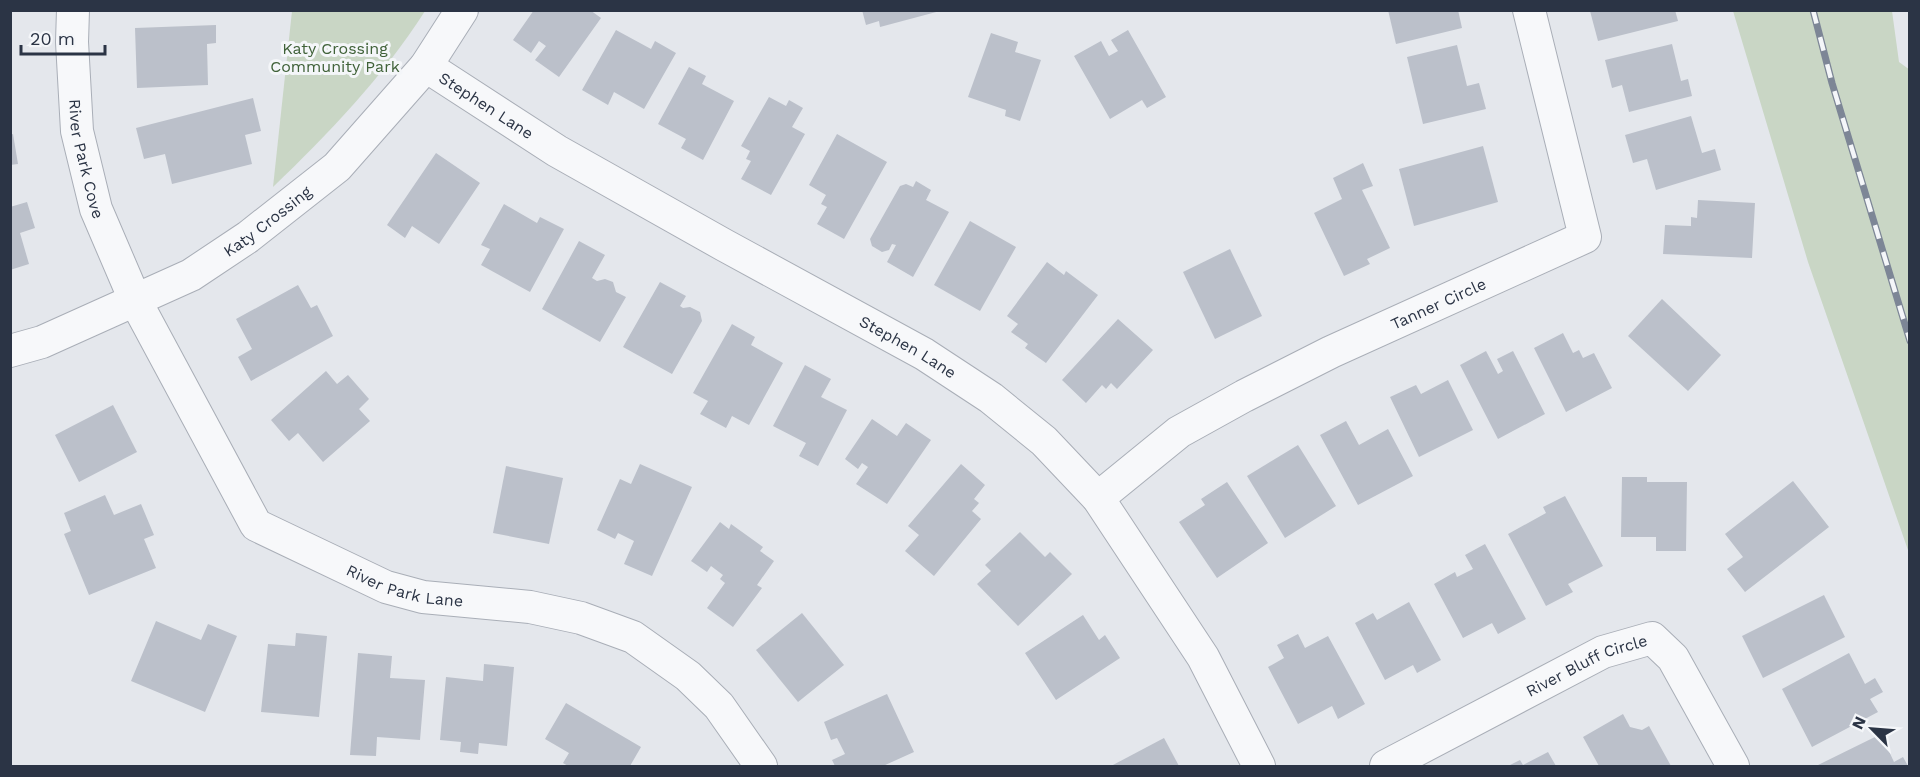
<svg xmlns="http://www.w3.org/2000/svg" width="1920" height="777" font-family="'Work Sans',sans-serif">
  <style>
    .green { fill: #c9d6c5 }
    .building { fill: #bbc0ca }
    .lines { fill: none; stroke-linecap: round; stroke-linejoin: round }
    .street-casing { stroke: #a9aeb7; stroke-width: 34 }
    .street { stroke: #f7f8fa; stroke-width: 32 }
    .rail-casing { stroke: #7d8696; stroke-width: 7 }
    .rail { stroke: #f4f6f9; stroke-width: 4.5; stroke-dasharray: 14; stroke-linecap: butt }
    .labels { text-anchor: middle; stroke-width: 6; stroke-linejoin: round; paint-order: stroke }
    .park-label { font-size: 16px; fill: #3f6138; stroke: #f4f6f9 }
    .street-label { font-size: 16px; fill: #2b3445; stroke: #f4f6f9 }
  </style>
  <rect width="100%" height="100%" fill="#e4e7ec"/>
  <!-- green -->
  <g class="green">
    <path d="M292 11H425C383 77 329 133 273 187Z"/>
    <polygon points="1733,11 1892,11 1899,62 1910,70 1909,553 1808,262"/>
  </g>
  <!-- building -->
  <g class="building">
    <polygon points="534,10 590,10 601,18 559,77 535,60 546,46 539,41 531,53 513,40"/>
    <polygon points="862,10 940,10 940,11 880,27 879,21 866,25"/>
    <polygon points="1388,10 1458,10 1462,28 1396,44"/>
    <polygon points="1591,10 1675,10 1678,21 1598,41 1590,11"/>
    <polygon points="216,25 216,43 207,44 208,85 137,88 135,28"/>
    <polygon points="616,30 651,49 655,41 676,53 644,109 614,92 608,105 582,90"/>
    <polygon points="1128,30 1166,97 1147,108 1142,100 1110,119 1074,56 1101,41 1109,56 1118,51 1111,40"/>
    <polygon points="991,33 1018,42 1015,52 1041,60 1020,121 1005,116 1006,110 968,97"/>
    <polygon points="1672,44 1681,81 1688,79 1692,96 1629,112 1622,85 1612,88 1605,60"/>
    <polygon points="1457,45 1467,86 1479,83 1486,109 1423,124 1407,57"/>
    <polygon points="689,67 706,76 702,84 734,101 703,160 681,148 686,139 658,124"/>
    <polygon points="769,97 786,106 789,100 803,108 792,127 805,134 771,195 741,179 751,161 746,159 750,151 741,146"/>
    <polygon points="253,98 261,131 245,135 252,164 172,184 165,154 144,159 136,128"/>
    <polygon points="1691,116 1702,153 1715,149 1721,170 1656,190 1647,159 1633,163 1625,135"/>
    <polygon points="13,134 18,164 10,165 10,135"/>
    <polygon points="837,134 887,162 844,239 817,224 827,207 821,204 826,195 809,185"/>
    <polygon points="1483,146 1498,202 1414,226 1399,169"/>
    <polygon points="436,153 480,183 439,244 412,226 405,238 387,225"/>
    <polygon points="1363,163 1373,186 1362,190 1390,248 1367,259 1370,264 1344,276 1314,213 1342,199 1333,178"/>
    <polygon points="916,181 931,190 926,200 949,212 913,277 887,262 896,245 892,244 889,250 882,252 872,246 870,239 900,186 906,184 913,187"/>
    <polygon points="1698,200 1755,203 1752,258 1663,254 1665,225 1691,226 1691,217 1697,218"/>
    <polygon points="27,202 35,228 20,233 29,264 10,270 10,207"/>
    <polygon points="504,204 537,223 540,217 564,229 530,292 481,265 490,249 481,245"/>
    <polygon points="970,221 1016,247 980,311 934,285"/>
    <polygon points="579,241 605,255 592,278 597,281 605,279 613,282 616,292 626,297 600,342 542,309"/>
    <polygon points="1230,249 1262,316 1215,339 1183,272"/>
    <polygon points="1047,262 1064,275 1066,271 1098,295 1046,363 1025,348 1028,344 1011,332 1018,324 1007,316"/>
    <polygon points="660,282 686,296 680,306 683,308 690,307 700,312 702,321 672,374 623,347"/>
    <polygon points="298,285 311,308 317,305 333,336 251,381 238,357 252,349 236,319"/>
    <polygon points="1662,299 1721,355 1688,391 1628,336"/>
    <polygon points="1118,319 1153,350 1117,389 1111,383 1106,389 1102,385 1086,403 1062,380"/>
    <polygon points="732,324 755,337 751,345 783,363 749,425 732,416 726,428 700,414 708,401 693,393"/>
    <polygon points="1563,333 1573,353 1579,350 1583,358 1594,353 1612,388 1566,412 1534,348"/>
    <polygon points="1486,351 1498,374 1503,371 1497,359 1513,351 1545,414 1498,439 1460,365"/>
    <polygon points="805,365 831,379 821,397 847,410 818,466 799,456 806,443 773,426"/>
    <polygon points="326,371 337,384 348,375 369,399 359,409 370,421 323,462 298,433 289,441 271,420"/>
    <polygon points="1448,380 1473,430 1419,457 1390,397 1416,385 1421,394"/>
    <polygon points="113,405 137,452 79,482 55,435"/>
    <polygon points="872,419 897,436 906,423 931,440 887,504 856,484 868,467 862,463 858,469 845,459"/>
    <polygon points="1346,421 1359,445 1388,429 1413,476 1358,505 1320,435"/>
    <polygon points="1298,445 1336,506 1285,538 1247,476"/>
    <polygon points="640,464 692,487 652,576 624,564 634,541 618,533 615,539 597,530 620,479 631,484"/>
    <polygon points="961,464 985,485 974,499 979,503 972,511 981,519 934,576 905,551 919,535 908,526"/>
    <polygon points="506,466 563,478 549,544 493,533"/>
    <polygon points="1622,477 1647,477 1647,482 1687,482 1686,551 1656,551 1656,537 1621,537"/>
    <polygon points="1793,481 1829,527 1745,592 1727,569 1743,557 1725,534"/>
    <polygon points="1227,482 1268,543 1217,578 1179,522 1205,505 1201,499"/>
    <polygon points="105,495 114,515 141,504 154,535 144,539 156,568 89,595 64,534 71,531 64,513"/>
    <polygon points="1565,496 1603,566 1568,584 1573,592 1546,606 1508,534 1546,513 1543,507"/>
    <polygon points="720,522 729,529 731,524 763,547 760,551 774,561 757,585 762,588 733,627 707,608 725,583 720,579 723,575 711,566 707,572 691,561"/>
    <polygon points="1020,532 1045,557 1050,552 1072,574 1018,626 977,584 991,571 985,565"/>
    <polygon points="1485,544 1526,619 1498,634 1492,623 1463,638 1434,584 1455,572 1457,577 1473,569 1465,555"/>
    <polygon points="1824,595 1845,637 1763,678 1742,636"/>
    <polygon points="1409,602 1441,660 1417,673 1413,665 1385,680 1355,623 1373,613 1377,620"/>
    <polygon points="802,613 844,665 798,702 756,650"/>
    <polygon points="1083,615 1099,640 1105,635 1120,658 1056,700 1025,653"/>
    <polygon points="156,621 201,640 208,624 237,636 205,712 131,681"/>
    <polygon points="296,633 327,636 319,717 261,712 268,644 295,646"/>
    <polygon points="1298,634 1305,648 1328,636 1365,704 1338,719 1332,706 1298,724 1268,667 1284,658 1277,645"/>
    <polygon points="358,653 392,656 390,678 425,680 420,740 377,737 376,756 350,755"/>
    <polygon points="1849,653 1865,684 1875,678 1883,692 1870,699 1878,712 1812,747 1782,689"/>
    <polygon points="484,664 514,667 507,746 479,743 478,754 460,752 461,742 440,740 446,677 483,681"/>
    <polygon points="887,694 914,752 883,766 835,766 832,760 845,754 837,738 831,740 824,722"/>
    <polygon points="566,703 641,747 630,766 568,766 563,763 569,753 545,739"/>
    <polygon points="1623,714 1630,727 1642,730 1649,726 1671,766 1599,766 1583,737"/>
    <polygon points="1881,734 1894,762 1903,757 1908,766 1816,766"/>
    <polygon points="1164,738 1179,766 1111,766"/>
    <polygon points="1548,752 1556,766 1508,766 1520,760 1523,765"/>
  </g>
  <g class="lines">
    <defs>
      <g id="street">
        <path id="s1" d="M73 10 72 42 77 131 96 209 135 300 256 525 386 587 423 597 530 607 581 618 633 637 688 676 719 706 761 766"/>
        <path id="s2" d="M426 66 557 151 724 245 924 354 991 398 1044 441 1098 498 1203 657 1259 766"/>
        <path id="s3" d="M10 351 42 342 191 275 248 237 337 167 426 66 462 10"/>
        <path id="s4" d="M1098 498 1179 432 1244 396 1331 352 1585 237 1529 10"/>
        <path id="s5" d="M1386 766 1603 652 1652 638 1673 658 1733 766"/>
      </g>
    </defs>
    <!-- street casing -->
    <use href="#street" class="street-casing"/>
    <!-- street -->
    <use href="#street" class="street"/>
    <defs>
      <polyline id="rail" points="1813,10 1832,83 1910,341"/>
    </defs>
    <!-- rail casing -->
    <use href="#rail" class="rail-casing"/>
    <!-- rail -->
    <use href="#rail" class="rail"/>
  </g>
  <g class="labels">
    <!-- park labels -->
    <g class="park-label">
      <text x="335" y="54">Katy Crossing<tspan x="335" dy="18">Community Park</tspan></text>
    </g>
    <!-- street labels -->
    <g class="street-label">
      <text dy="6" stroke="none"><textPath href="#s2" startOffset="72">Stephen Lane</textPath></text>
      <text dy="6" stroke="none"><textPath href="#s1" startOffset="150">River Park Cove</textPath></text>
      <text dy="6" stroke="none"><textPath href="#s3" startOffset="290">Katy Crossing</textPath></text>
      <text dy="6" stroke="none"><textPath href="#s4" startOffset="394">Tanner Circle</textPath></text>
      <text dy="6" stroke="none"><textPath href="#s2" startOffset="558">Stephen Lane</textPath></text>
      <text dy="6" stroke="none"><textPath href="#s1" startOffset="718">River Park Lane</textPath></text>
      <text dy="6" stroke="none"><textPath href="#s5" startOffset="225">River Bluff Circle</textPath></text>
    </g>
  </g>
  <!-- border -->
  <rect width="1920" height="777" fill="none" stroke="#2b3445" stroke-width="24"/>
  <!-- north arrow -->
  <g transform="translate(1872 729) rotate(295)" stroke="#f4f6f9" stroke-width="4.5" paint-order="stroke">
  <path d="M0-4.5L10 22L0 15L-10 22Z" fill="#2b3445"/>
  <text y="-9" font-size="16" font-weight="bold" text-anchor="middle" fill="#2b3445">N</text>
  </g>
  <!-- scale -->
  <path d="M21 45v9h84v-9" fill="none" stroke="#2b3445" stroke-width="3"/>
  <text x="30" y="45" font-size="18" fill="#2b3445" stroke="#f4f6f9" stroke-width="4.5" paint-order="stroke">20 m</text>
</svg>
